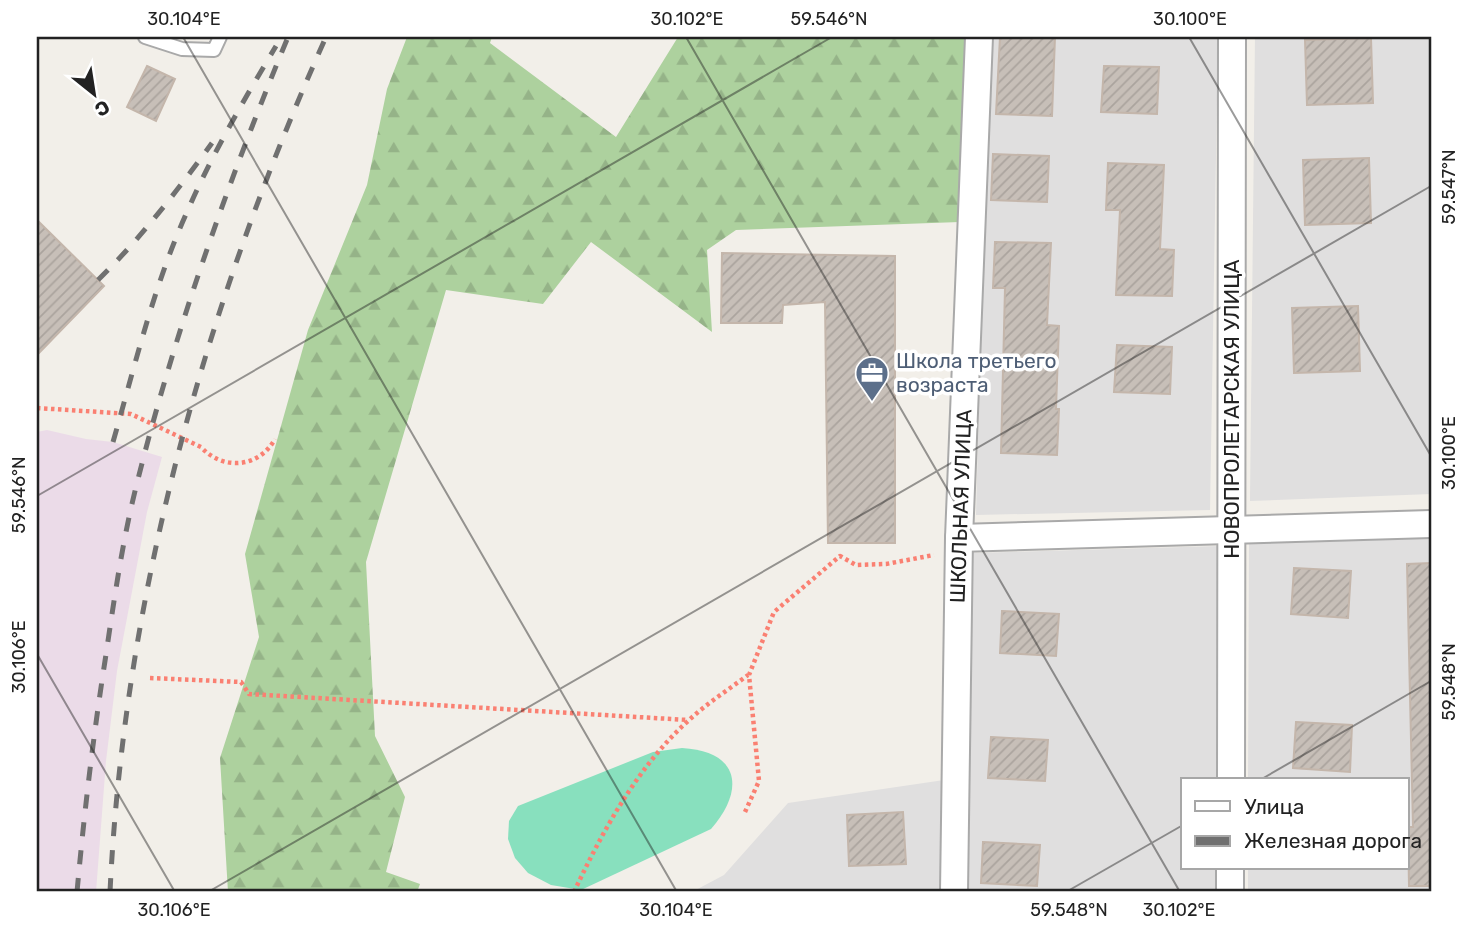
<svg xmlns="http://www.w3.org/2000/svg" width="1468" height="929" font-family="Rubik,sans-serif">
  <style>
    .residential { fill: #e0dfdf }
    .industrial { fill: #ebdbe8 }
    .forest { fill: url(#forest-firs) }
    .pitch { fill: #88e0be }
    .building { fill: url(#building-hatch); stroke: #c4b6ab; stroke-width: 2 }
    .lines { fill: none; stroke-linecap: round; stroke-linejoin: round }
    .service-casing { stroke: #a9a9a9; stroke-width: 16 }
    .minor-casing { stroke: #a9a9a9; stroke-width: 30 }
    .path { stroke: #fa8072; stroke-width: 4.5; stroke-dasharray: 3.5 3.5; stroke-linecap: butt }
    .service { stroke: #fff; stroke-width: 12 }
    .minor { stroke: #fff; stroke-width: 26 }
    .rail { stroke: #707070; stroke-width: 5; stroke-dasharray: 14 14; stroke-linecap: butt }
    .ticks { fill: none; stroke: #222; stroke-width: 2; stroke-opacity: 0.45 }
    .labels { text-anchor: middle; stroke-width: 7; stroke-linejoin: round; paint-order: stroke }
    .service-label { font-size: 21px; fill: #4e5e75; stroke: #fff; text-anchor: start }
    .street-label { font-size: 21px; fill: #222; stroke: #fff }
    .neatline { fill: none; stroke: #222; stroke-width: 2.5 }
    .ticks-label { font-size: 18px; text-anchor: middle; fill: #222 }
  </style>
  <defs>
    <pattern id="forest-firs" width="22" height="20" patternUnits="userSpaceOnUse" patternTransform="scale(1.75)"><rect width="22" height="20" fill="#add19e"/><path d="M5 1l3.5 6h-7zM16 11l3.5 6h-7z" fill="#95b388"/></pattern>
    <pattern id="building-hatch" width="6" height="6" patternUnits="userSpaceOnUse" patternTransform="scale(1.75)"><rect width="6" height="6" fill="#c7bfb8"/><path d="M-1 1l2-2M0 6l6-6M5 7l2-2" fill="none" stroke="#aba49e"/></pattern>
  </defs>
  <rect width="100%" height="100%" fill="#f2efe9"/>
  <!-- residential -->
  <g class="residential">
    <polygon points="989,37 1218,37 1210,510 976,515"/>
    <polygon points="1255,37 1431,37 1431,494 1250,501"/>
    <polygon points="1431,536 1431,892 1248,892 1248,868 1407,868 1407,780 1248,780 1249,544"/>
    <polygon points="1219,546 1217,780 1183,780 1183,868 1217,868 1216,892 966,892 970,553"/>
    <polygon points="944,780 942,892 692,892 724,875 788,803"/>
  </g>
  <!-- industrial -->
  <polygon class="industrial" points="47,430 86,439 113,442 162,457 147,512 117,671 106,761 96,892 37,892 37,432"/>
  <!-- forest -->
  <polygon class="forest" points="407,37 492,37 490,43 616,137 678,37 967,37 960,222 736,230 707,250 712,332 591,242 543,304 446,290 366,562 375,736 405,797 386,872 420,884 417,892 228,892 220,758 259,637 245,554 308,330 367,185 387,89"/>
  <!-- pitch -->
  <path class="pitch" d="M682 748C739 751 746 789 711 829L581 890 551 885 528 873 515 858 508 839 509 821 518 806 653 752Z"/>
  <!-- building -->
  <g class="building">
    <polygon points="1000,37 1055,37 1052,116 996,114"/>
    <polygon points="1371,38 1373,103 1307,105 1305,40"/>
    <polygon points="147,66 175,79 156,121 127,107"/>
    <polygon points="1104,66 1159,67 1157,114 1101,112"/>
    <polygon points="993,154 1049,156 1047,202 991,200"/>
    <polygon points="1369,158 1371,223 1305,225 1303,160"/>
    <polygon points="1108,163 1164,165 1160,249 1174,250 1172,296 1116,295 1120,210 1106,210"/>
    <polygon points="37,220 104,286 37,355"/>
    <polygon points="995,242 1051,243 1047,325 1059,326 1056,409 1059,409 1057,455 1001,453 1005,288 993,288"/>
    <polygon points="722,253 895,256 895,543 828,543 825,302 783,305 782,323 721,323"/>
    <polygon points="1358,306 1360,371 1294,373 1292,308"/>
    <polygon points="1117,345 1172,347 1170,394 1114,392"/>
    <polygon points="1431,563 1431,886 1409,886 1408,827 1413,827 1407,564"/>
    <polygon points="1294,568 1351,571 1348,618 1291,614"/>
    <polygon points="1002,611 1059,614 1056,656 1000,653"/>
    <polygon points="1296,722 1352,725 1350,772 1293,768"/>
    <polygon points="991,737 1048,740 1045,781 988,778"/>
    <polygon points="903,812 906,864 849,866 847,815"/>
    <polygon points="983,842 1040,845 1037,886 981,883"/>
  </g>
  <g class="lines">
    <defs>
      <polyline id="service" points="145,37 182,49 214,50 220,37"/>
      <g id="minor">
        <polyline points="959,538 1431,524"/>
        <polyline points="1231,780 1232,37"/>
        <polyline points="954,892 959,538 979,37"/>
        <polyline points="1230,892 1230,868"/>
      </g>
    </defs>
    <!-- service casing -->
    <use href="#service" class="service-casing"/>
    <!-- minor casing -->
    <use href="#minor" class="minor-casing"/>
    <!-- path -->
    <g class="path">
      <path d="M37 408 131 414 201 447C223 471 259 468 275 439"/>
      <polyline points="150,678 241,682 249,694 688,720"/>
      <polyline points="745,812 759,781 749,675 774,612 840,556 856,565 886,564 934,555"/>
      <path d="M574 892C602 832 638 766 688 721 706 704 728 690 748 675"/>
    </g>
    <!-- service -->
    <use href="#service" class="service"/>
    <!-- minor -->
    <use href="#minor" class="minor"/>
    <!-- rail -->
    <g class="rail">
      <path d="M98 280C141 238 177 191 212 143"/>
      <path d="M113 442C135 365 154 285 187 212 212 154 244 100 276 46"/>
      <path d="M77 892C84 815 93 738 105 661 114 601 122 542 137 483 175 331 228 182 288 37"/>
      <path d="M110 892C124 597 205 306 326 37"/>
    </g>
  </g>
  <!-- ticks -->
  <path class="ticks" d="M183 37 677 892M686 37 1180 892M1189 37 1431 456M37 496 832 37M37 654 175 892M1260 780 1431 681M208 892 1431 186M1066 892 1183 825"/>
  <!-- icons -->
  <defs>
    <symbol id="office-pin" viewBox="-11 -11 22 30"><path d="M0 17L-7.5 6A9.5 9.5 0 1 1 7.5 6Z" fill="#5c6f8a" stroke="#fff"/><path d="M-6-3h4V-5.5h4V-3h4V5H-6ZM-1-4.5V-3h2v-1.5ZM-6 0V1H6V0Z" fill="#fff"/></symbol>
  </defs>
  <g fill-rule="evenodd">
    <use href="#office-pin" x="853" y="354" width="38" height="52"/>
  </g>
  <g class="labels">
    <!-- service labels -->
    <g class="service-label">
      <text x="896" y="368">Школа третьего<tspan x="896" dy="24">возраста</tspan></text>
    </g>
    <!-- street labels -->
    <g class="street-label">
      <text transform="translate(1232 409) rotate(-90)" y="7">НОВОПРОЛЕТАРСКАЯ УЛИЦА</text>
      <text transform="translate(961 506) rotate(-88)" y="7">ШКОЛЬНАЯ УЛИЦА</text>
    </g>
  </g>
  <!-- border -->
  <rect width="1468" height="929" fill="none" stroke="#ffffff" stroke-width="77"/>
  <!-- legend -->
  <rect x="1181" y="778" width="228" height="91" fill="#ffffff" stroke="#a7a7a7" stroke-width="2"/>
  <rect x="1195" y="801" width="35" height="10" fill="#ffffff" stroke="#a7a7a7" stroke-width="2"/>
  <text x="1244" y="814" font-size="21" fill="#222222">Улица</text>
  <rect x="1195" y="836" width="35" height="10" fill="#707070" stroke="#a7a7a7" stroke-width="2"/>
  <text x="1244" y="848" font-size="21" fill="#222222">Железная дорога</text>
  <!-- north arrow -->
  <g transform="translate(94 94) rotate(150)" stroke="#ffffff" stroke-width="5" paint-order="stroke">
  <path d="M0-5L12 26L0 18L-12 26Z" fill="#222222"/>
  <text y="-10" font-size="19" font-weight="bold" text-anchor="middle" fill="#222222">С</text>
  </g>
  <rect x="38" y="38" width="1392" height="852" class="neatline"/>
  <g class="ticks-label">
    <text x="184" y="25">30.104°E</text>
    <text x="687" y="25">30.102°E</text>
    <text x="829" y="25">59.546°N</text>
    <text x="1190" y="25">30.100°E</text>
    <text transform="translate(1449 187) rotate(-90)" y="6">59.547°N</text>
    <text transform="translate(1449 453) rotate(-90)" y="6">30.100°E</text>
    <text transform="translate(19 495) rotate(-90)" y="6">59.546°N</text>
    <text transform="translate(19 657) rotate(-90)" y="6">30.106°E</text>
    <text transform="translate(1449 682) rotate(-90)" y="6">59.548°N</text>
    <text x="174" y="916">30.106°E</text>
    <text x="676" y="916">30.104°E</text>
    <text x="1069" y="916">59.548°N</text>
    <text x="1179" y="916">30.102°E</text>
  </g>
</svg>
